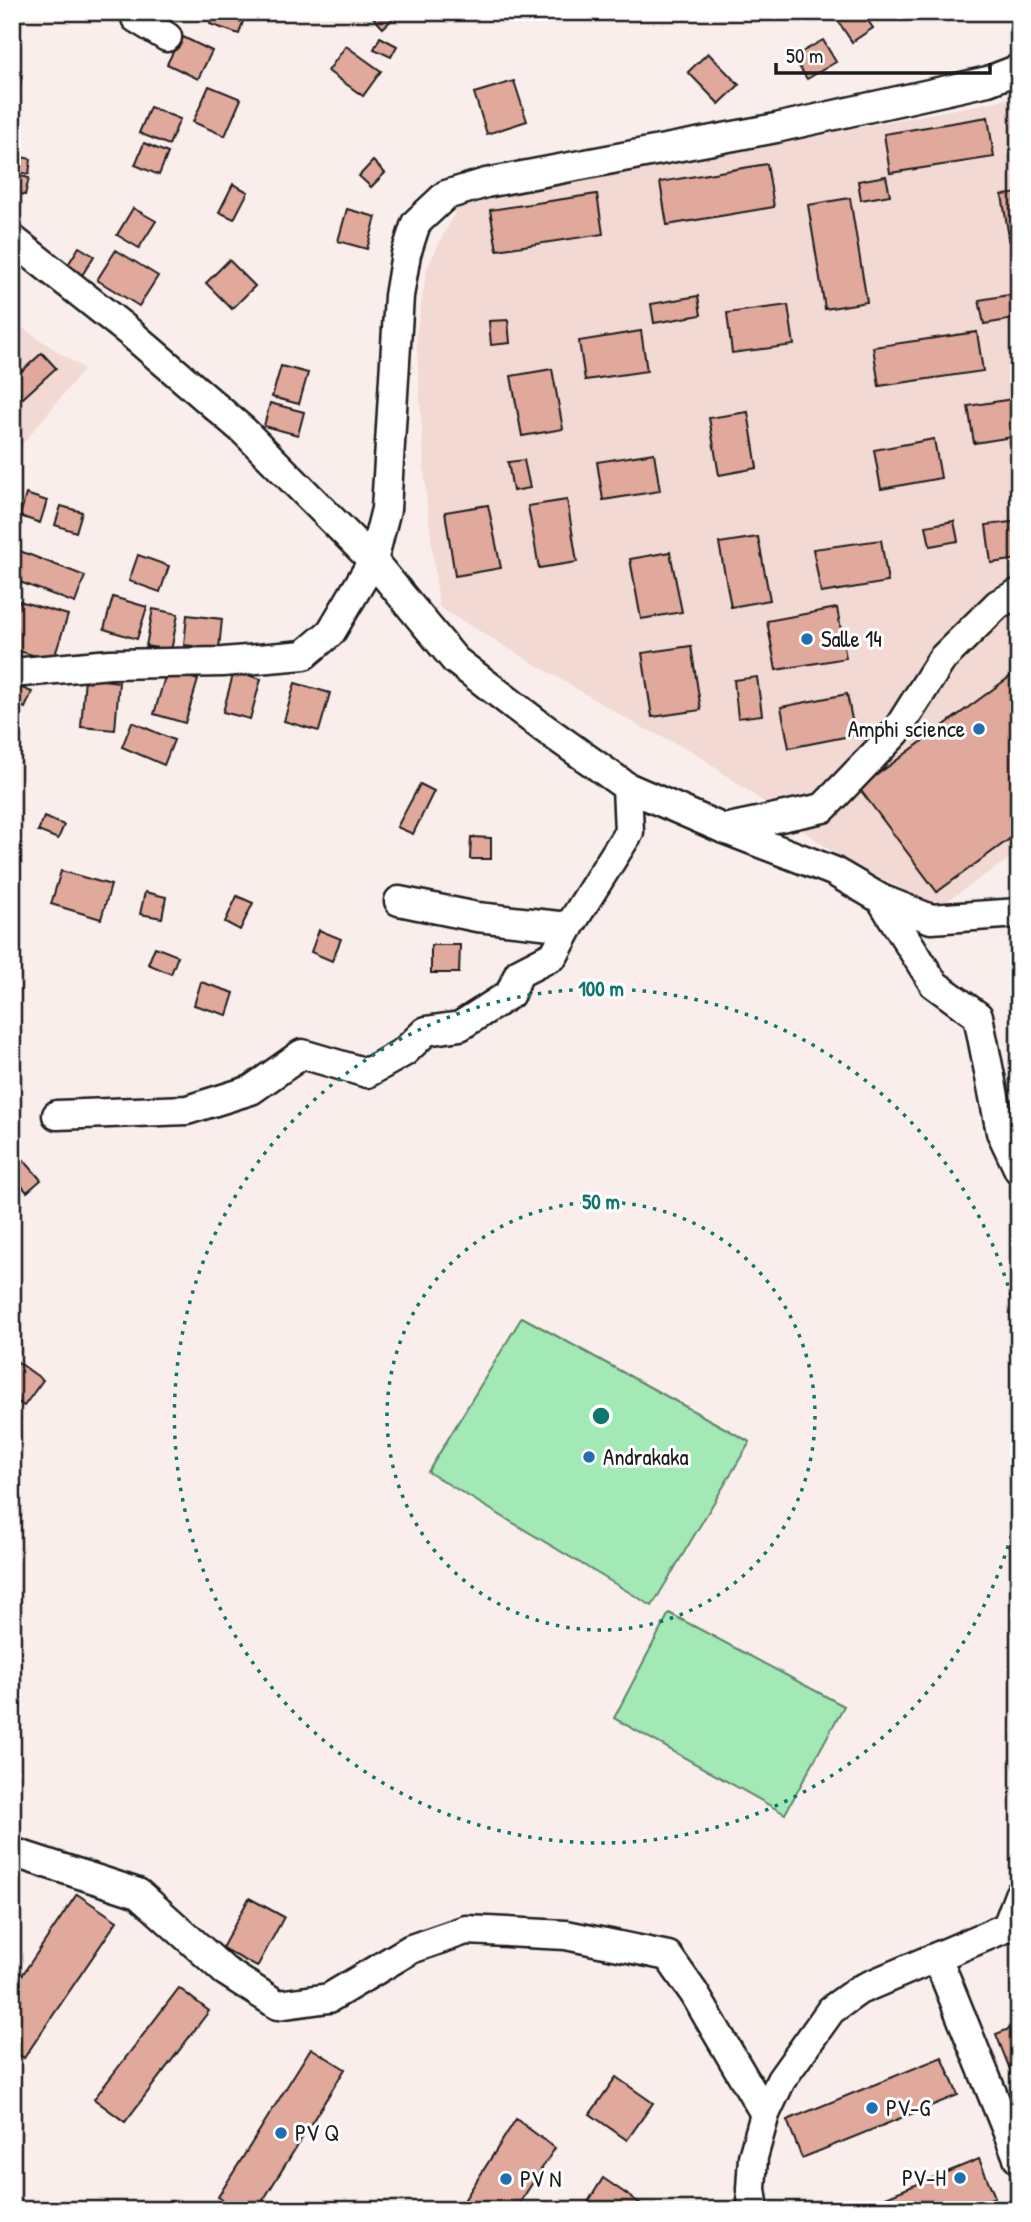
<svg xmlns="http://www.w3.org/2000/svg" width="1031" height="2222" font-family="'Patrick Hand',sans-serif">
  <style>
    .built { fill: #f2d9d3 }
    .green { fill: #a2e9b6; stroke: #5f8269; stroke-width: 2 }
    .building { fill: #e1a89c; stroke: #1c1c1c; stroke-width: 2 }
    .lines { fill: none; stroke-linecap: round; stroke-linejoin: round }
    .minor-casing { stroke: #1c1c1c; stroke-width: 33 }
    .minor { stroke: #fff; stroke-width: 28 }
    .ring { fill: none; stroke: #0f766e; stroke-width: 3.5; stroke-dasharray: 3.5 7 }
    .poi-dot { fill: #1f6fb2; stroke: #fff; stroke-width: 2.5 }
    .labels { text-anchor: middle; stroke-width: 6; stroke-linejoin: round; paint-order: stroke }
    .poi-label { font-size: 23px; fill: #1c1c1c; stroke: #fff; text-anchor: start }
    .centre { fill: #0f766e; stroke: #fff; stroke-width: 3.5 }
    .ring-label { font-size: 21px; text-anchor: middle; font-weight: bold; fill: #0f766e; stroke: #fff; stroke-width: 6; stroke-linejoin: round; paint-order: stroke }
  </style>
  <rect width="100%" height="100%" fill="#f9eeeb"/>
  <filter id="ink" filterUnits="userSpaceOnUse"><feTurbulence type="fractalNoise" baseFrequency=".0143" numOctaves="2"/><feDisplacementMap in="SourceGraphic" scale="14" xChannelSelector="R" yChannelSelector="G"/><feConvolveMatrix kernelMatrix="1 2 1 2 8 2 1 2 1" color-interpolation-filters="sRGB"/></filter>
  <g filter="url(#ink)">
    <!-- built -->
    <g class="built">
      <polygon points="1007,99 1019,111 1019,852 938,907 844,860 694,752 639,726 439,607 426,495 416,336 427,268 459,204"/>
      <polygon points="12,321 84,369 12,457"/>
    </g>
    <!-- green -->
    <g class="green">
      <polygon points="522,1317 750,1442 652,1606 428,1472"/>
      <polygon points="669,1613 844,1706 785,1814 614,1718"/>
    </g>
    <!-- building -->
    <g class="building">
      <polygon points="213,12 246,12 239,34 210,24"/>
      <polygon points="368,12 400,12 383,28"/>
      <polygon points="850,12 862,12 873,28 852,42 838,21"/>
      <polygon points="181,36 212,51 198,79 167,64"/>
      <polygon points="380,37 397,46 391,57 374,49"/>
      <polygon points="823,40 836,62 807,79 793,57"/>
      <polygon points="346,46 381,71 363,96 328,71"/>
      <polygon points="708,53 739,85 719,104 688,72"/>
      <polygon points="12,73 22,75 15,108 12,107"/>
      <polygon points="514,81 527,121 487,134 474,93"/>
      <polygon points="209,86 241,99 225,136 193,122"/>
      <polygon points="150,107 180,119 169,145 139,133"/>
      <polygon points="988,117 994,157 890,173 884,134"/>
      <polygon points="144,143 168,153 159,175 135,165"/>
      <polygon points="12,155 31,159 29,174 12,171"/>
      <polygon points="373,161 385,173 371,187 359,176"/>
      <polygon points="767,164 774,207 667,225 660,182"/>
      <polygon points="12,174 29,178 25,195 12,192"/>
      <polygon points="886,176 890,195 861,200 858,181"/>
      <polygon points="233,184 248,192 234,219 219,212"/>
      <polygon points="1019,193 1019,299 1002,195"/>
      <polygon points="597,194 603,234 497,250 490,210"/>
      <polygon points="850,198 867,302 825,309 808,205"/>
      <polygon points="133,208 156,221 139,248 117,235"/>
      <polygon points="347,209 376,217 367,249 338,241"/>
      <polygon points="79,247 94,256 81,277 66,268"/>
      <polygon points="116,250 158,276 139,306 97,280"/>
      <polygon points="229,260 255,286 232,309 206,283"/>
      <polygon points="1009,295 1014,319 984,324 979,300"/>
      <polygon points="698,296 701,315 654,323 651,304"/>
      <polygon points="788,305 794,345 732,353 727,313"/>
      <polygon points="508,320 510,343 491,345 489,321"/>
      <polygon points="641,331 647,371 585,380 579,341"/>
      <polygon points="977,332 983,371 879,386 873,347"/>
      <polygon points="42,353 56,368 23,398 12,385 12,380"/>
      <polygon points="281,366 308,373 299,404 272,397"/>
      <polygon points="552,369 563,429 522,436 511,376"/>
      <polygon points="1019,398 1019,436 974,443 968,406"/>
      <polygon points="270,403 304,412 298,435 264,426"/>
      <polygon points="748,412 757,468 719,475 709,418"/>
      <polygon points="934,439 941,478 881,489 874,450"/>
      <polygon points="654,453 660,491 603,500 597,462"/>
      <polygon points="524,460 530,488 513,491 508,462"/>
      <polygon points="26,494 47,501 40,523 20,516"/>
      <polygon points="567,500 577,562 539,568 528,506"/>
      <polygon points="488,505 501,568 455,576 445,512"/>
      <polygon points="61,506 82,512 76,532 55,525"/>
      <polygon points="954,521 958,541 930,546 926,526"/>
      <polygon points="1019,521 1019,559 991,563 986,525"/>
      <polygon points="758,537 770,600 731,607 719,543"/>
      <polygon points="881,540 888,582 821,593 813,549"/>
      <polygon points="12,548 85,576 75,603 12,579"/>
      <polygon points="670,552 682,612 641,619 630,559"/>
      <polygon points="138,555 169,566 160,592 129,581"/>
      <polygon points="113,597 147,607 137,639 104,629"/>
      <polygon points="19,601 68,615 53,661 12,649 12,624"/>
      <polygon points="837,608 846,658 776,670 767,621"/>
      <polygon points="153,609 178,614 171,651 146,646"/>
      <polygon points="187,615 222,619 219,649 184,645"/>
      <polygon points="691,646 701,710 652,717 642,653"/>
      <polygon points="167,670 198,680 185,723 154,714"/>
      <polygon points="1019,670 1019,832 937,892 859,788"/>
      <polygon points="234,671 261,679 250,719 223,712"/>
      <polygon points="757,677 762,715 738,718 734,680"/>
      <polygon points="85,678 119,682 115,730 81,727"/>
      <polygon points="295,683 330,693 319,731 284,721"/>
      <polygon points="12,684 32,692 25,708 12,703"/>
      <polygon points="847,694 855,735 789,748 781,707"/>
      <polygon points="132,722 174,740 164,765 122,747"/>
      <polygon points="420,784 434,791 413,834 397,827"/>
      <polygon points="44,817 64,825 58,839 38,831"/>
      <polygon points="471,837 491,838 491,859 470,859"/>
      <polygon points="61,871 111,885 101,919 51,904"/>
      <polygon points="145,892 166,897 162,918 140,914"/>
      <polygon points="237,896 253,903 240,930 225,922"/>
      <polygon points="319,930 341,939 332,961 311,952"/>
      <polygon points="431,945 460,945 459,973 431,973"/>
      <polygon points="155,947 178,956 171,974 148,964"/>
      <polygon points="201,982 234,993 227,1015 194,1005"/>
      <polygon points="23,1159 41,1180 27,1192 12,1175 12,1168"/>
      <polygon points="18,1362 43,1380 24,1406 12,1398 12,1370"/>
      <polygon points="77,1894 117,1921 24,2058 12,2050 12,1990"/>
      <polygon points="249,1898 284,1917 257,1967 222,1948"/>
      <polygon points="179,1988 209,2011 125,2122 94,2099"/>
      <polygon points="1019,2025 1019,2069 1011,2072 996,2034"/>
      <polygon points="311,2048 345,2069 257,2210 239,2210 218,2197"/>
      <polygon points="942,2057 958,2095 802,2158 787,2120"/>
      <polygon points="616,2077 653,2103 627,2140 590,2114"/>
      <polygon points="516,2119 555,2148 515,2210 458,2210"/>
      <polygon points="979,2159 995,2197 962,2210 854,2210"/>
      <polygon points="603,2178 641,2204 638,2210 583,2210"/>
    </g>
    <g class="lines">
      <defs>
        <g id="minor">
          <polyline points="134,12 136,18 167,37"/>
          <polyline points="12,239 128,331 244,431 373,561 455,660 541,726 627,787 724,829 833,871 881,899 931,919 1019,913"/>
          <polyline points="12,673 110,664 223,662 304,655 331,632 373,561 386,509 399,296 406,254 416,223 446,195 486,183 776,128 988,81 1019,69"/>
          <polyline points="724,829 823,808 896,732 942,659 998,604 1019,593"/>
          <polyline points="881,899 934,984 978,1016 1001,1132 1019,1170"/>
          <polyline points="399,901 477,917 569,927 629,832 627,787"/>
          <polyline points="57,1115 187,1110 251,1090 302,1054 367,1073 404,1052 426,1031 460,1026 510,994 519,973 554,955 569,927"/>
          <polyline points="12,1852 138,1893 225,1971 278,2005 329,1998 411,1949 466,1930 566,1935 668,1956 694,1993 765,2114"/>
          <polyline points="1007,1927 1019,1895"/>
          <polyline points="937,1957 1019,2160"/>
          <polyline points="754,2210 751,2189 753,2157 765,2114 781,2080 831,2010 859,1990 1019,1922"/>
        </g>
      </defs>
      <!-- minor casing -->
      <use href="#minor" class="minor-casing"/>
      <!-- minor -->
      <use href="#minor" class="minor"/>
    </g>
  </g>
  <!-- distance rings -->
  <g class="ring">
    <circle cx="601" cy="1416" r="214"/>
    <path d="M1019 1505A427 427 0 1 1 1019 1327"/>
  </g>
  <!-- markers -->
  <g class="poi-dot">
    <circle cx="807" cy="639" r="7"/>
    <circle cx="979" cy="729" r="7"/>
    <circle cx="589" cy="1457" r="7"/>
    <circle cx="872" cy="2108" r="7"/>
    <circle cx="281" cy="2133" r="7"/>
    <circle cx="960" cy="2178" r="7"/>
    <circle cx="506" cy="2179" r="7"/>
  </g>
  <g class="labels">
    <!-- poi labels -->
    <g class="poi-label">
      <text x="821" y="647">Salle 14</text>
      <text x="965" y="737" text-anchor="end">Amphi science</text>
      <text x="603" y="1465">Andrakaka</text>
      <text x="886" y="2116">PV-G</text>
      <text x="295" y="2141">PV Q</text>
      <text x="946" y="2186" text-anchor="end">PV-H</text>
      <text x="520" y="2187">PV N</text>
    </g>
  </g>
  <circle cx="601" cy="1416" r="10" class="centre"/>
  <g class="ring-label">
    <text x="601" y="996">100 m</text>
    <text x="601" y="1209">50 m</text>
  </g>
  <!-- margin -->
  <rect width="1031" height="2222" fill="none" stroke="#fff" stroke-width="42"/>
  <rect x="21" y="21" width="989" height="2180" fill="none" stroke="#1c1c1c" stroke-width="2.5" filter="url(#ink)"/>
  <!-- scale -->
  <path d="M776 63v10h214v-10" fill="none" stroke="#1c1c1c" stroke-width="3.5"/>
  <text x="786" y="63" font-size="21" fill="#1c1c1c" stroke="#ffffff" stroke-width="5" paint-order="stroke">50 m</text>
</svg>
